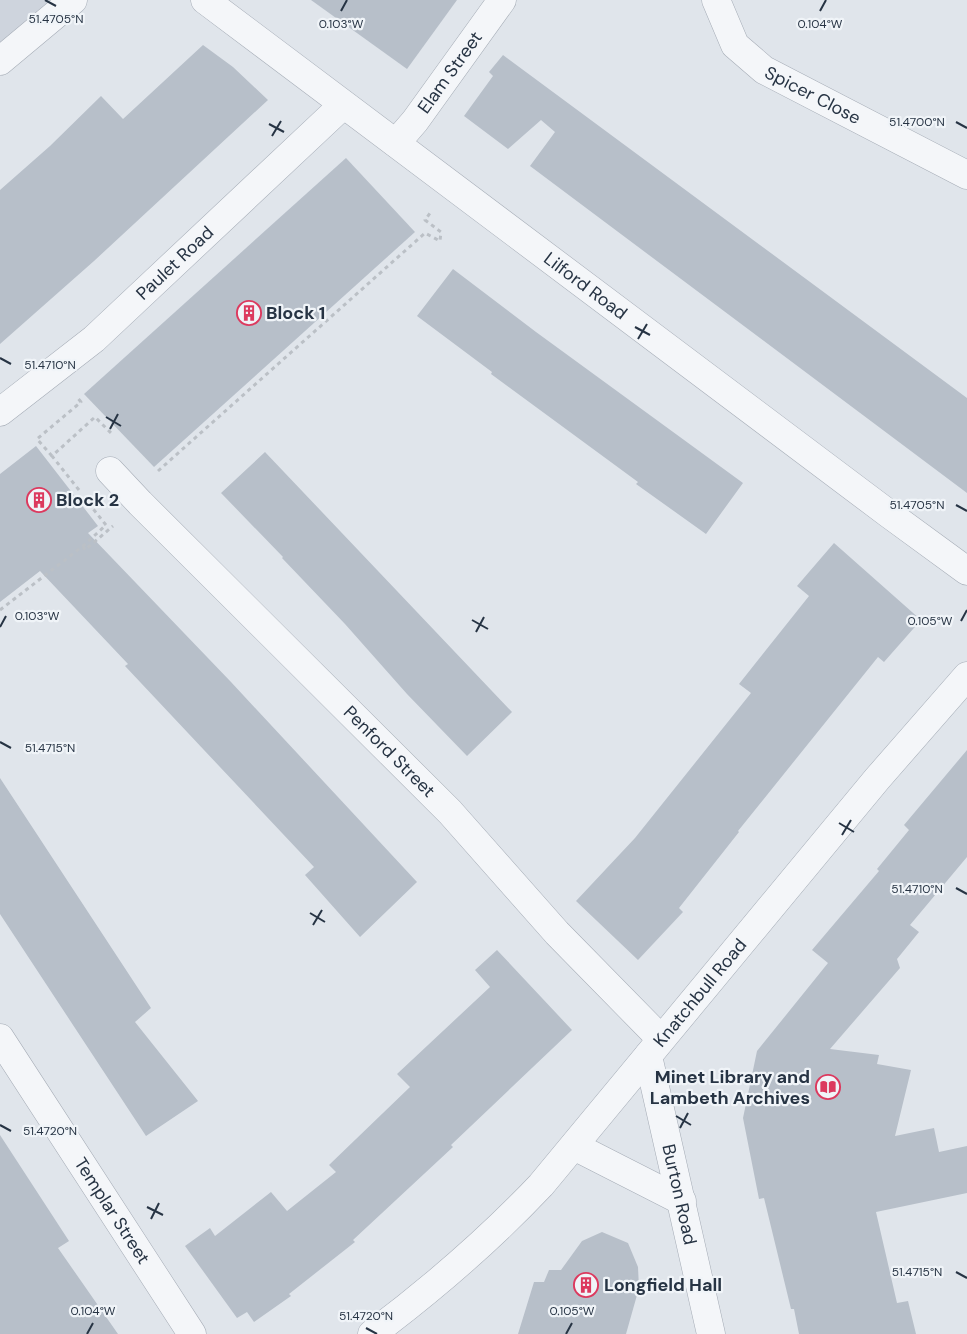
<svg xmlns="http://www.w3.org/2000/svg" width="967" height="1334" font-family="'DM Sans',sans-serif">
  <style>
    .built { fill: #ced4dd }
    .building { fill: #b7bfc9 }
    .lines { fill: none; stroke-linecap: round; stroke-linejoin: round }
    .minor-casing { stroke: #a5acb6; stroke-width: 29 }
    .path { stroke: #bbc0c6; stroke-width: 3; stroke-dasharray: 4 4; stroke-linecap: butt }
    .minor { stroke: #f4f6f9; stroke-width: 28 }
    .ticks { fill: none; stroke: #273444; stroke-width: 2 }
    .labels { text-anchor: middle; stroke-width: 4.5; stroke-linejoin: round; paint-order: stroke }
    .street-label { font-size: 18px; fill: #273444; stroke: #f0f4f8 }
    .poi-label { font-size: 18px; font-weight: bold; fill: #273444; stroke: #f0f4f8; text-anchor: start }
    .ticks-label { font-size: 12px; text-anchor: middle; fill: #273444; stroke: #f0f4f8; stroke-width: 4.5; stroke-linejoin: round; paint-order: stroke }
  </style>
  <rect width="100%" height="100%" fill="#e0e5eb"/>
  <!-- built -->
  <polygon class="built" points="0,0 79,0 0,65"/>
  <!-- building -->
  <g class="building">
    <polygon points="311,0 457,0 407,69"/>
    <polygon points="203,45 233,67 268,100 94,261 0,344 0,190 50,146 101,96 123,119"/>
    <polygon points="503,55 967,398 967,493 530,166 555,132 541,120 508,149 464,116 493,76 489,72"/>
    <polygon points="346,158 415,232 154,467 84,394"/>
    <polygon points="453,269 536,332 743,483 706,534 636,484 638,482 491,374 492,372 417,316"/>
    <polygon points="36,446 98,526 88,533 231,682 417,882 360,937 305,875 314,867 125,666 128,664 40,571 0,602 0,474"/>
    <polygon points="265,452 512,712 467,756 407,694 345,624 282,558 283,557 221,493"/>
    <polygon points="834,543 921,620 884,662 878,657 738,831 739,832 679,908 683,912 638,960 576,901 635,838 751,693 739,684 809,596 797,586"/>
    <polygon points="967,750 967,857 910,925 919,932 897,959 900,968 830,1049 879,1055 877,1064 911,1070 895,1136 934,1128 939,1152 967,1146 967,1193 876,1212 897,1303 908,1301 916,1334 799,1334 794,1309 791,1309 764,1198 759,1199 743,1118 757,1051 828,963 812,950 879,871 877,869 909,830 904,825"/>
    <polygon points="0,778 151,1008 135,1022 198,1101 146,1136 0,914"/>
    <polygon points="497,950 572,1030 451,1145 453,1147 353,1240 355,1242 289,1294 291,1296 254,1322 247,1312 237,1318 185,1246 210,1228 215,1236 271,1192 287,1211 336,1172 329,1165 410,1087 397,1074 490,987 475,970"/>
    <polygon points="0,1135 69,1241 58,1248 118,1334 0,1334"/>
    <polygon points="602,1232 628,1243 638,1267 639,1288 626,1334 518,1334 534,1282 544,1282 549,1270 561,1270 582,1241"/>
  </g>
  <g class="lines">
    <defs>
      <g id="minor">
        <path id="s1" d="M205 0 889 514 967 571"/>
        <path id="s2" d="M716 0 735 45 764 70 967 175"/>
        <polyline points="0,61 73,0"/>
        <path id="s3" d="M396 143 415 121 502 0"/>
        <path id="s4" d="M0 412 94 339 343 105"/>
        <path id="s5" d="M110 471 140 503 450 812 557 933 661 1039"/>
        <path id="s6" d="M0 1038 192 1334"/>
        <path id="s7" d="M648 1056 711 1334"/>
        <polyline points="574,1146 682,1201"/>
        <path id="s8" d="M372 1334C432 1289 489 1240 541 1185L877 779 967 676"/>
      </g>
    </defs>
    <!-- minor casing -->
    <use href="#minor" class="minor-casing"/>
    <!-- path -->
    <g class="path">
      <polyline points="52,456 37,439 81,402 76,396"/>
      <polyline points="158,471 425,233 440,241 441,232 425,220 430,213"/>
      <polyline points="79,490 52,456 95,417 113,435"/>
      <polyline points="83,546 85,550 113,526"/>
      <polyline points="0,610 83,546 106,525 90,505"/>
    </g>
    <!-- minor -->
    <use href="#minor" class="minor"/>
  </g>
  <!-- ticks -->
  <path class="ticks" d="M45 0 56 6M341 11 347 0M820 11 826 0M956 122 967 128M269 124 284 132M272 136 281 121M635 327 650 335M638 339 647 324M0 358 11 364M106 417 121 426M110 429 118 414M956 505 967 511M472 620 488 629M961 621 967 610M0 627 6 616M476 632 484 617M0 742 11 748M839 823 854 832M842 835 851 820M956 888 967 894M310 913 325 922M313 925 322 910M676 1116 691 1125M0 1125 11 1131M680 1128 688 1113M147 1207 163 1215M151 1219 159 1203M956 1272 967 1278M366 1328 377 1334M87 1334 93 1323M566 1334 572 1323"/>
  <!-- icons -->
  <defs>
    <symbol id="building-ring" viewBox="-11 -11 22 22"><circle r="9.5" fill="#f0f4f8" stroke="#dc395e" stroke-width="1.5"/><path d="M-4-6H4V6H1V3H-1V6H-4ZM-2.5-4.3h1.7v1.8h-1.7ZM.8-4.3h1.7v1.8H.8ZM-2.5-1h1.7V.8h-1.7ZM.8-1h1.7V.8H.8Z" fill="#dc395e"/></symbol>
    <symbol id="library-ring" viewBox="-11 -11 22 22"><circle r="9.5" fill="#f0f4f8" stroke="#dc395e" stroke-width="1.5"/><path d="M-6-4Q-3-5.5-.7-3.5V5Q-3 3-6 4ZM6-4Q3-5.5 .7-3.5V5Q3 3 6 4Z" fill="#dc395e"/></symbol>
  </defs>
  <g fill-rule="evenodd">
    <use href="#building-ring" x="235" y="299" width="28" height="28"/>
    <use href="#building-ring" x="25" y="486" width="28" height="28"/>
    <use href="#library-ring" x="814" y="1073" width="28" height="28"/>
    <use href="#building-ring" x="572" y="1271" width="28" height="28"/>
  </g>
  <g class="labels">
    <!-- street labels -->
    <g class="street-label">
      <text dy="6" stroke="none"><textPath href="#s3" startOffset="89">Elam Street</textPath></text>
      <text dy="6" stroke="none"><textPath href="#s2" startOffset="142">Spicer Close</textPath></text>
      <text dy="6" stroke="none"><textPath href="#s4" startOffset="230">Paulet Road</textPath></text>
      <text dy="6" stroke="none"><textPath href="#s1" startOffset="476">Lilford Road</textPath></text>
      <text dy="6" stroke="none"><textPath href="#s5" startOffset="396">Penford Street</textPath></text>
      <text dy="6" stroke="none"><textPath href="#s8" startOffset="475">Knatchbull Road</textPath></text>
      <text dy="6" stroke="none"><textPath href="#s7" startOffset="142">Burton Road</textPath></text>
      <text dy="6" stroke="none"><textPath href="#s6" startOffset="206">Templar Street</textPath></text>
    </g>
    <!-- poi labels -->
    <g class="poi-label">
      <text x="266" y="319">Block 1</text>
      <text x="56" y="506">Block 2</text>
      <text x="810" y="1083" text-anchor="end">Minet Library and<tspan x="810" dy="21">Lambeth Archives</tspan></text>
      <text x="604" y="1291">Longfield Hall</text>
    </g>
  </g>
  <g class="ticks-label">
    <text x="56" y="23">51.4705°N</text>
    <text x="341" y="28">0.103°W</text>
    <text x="820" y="28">0.104°W</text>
    <text x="917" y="126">51.4700°N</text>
    <text x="50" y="369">51.4710°N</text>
    <text x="917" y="509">51.4705°N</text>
    <text x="37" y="620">0.103°W</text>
    <text x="930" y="625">0.105°W</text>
    <text x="50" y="752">51.4715°N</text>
    <text x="917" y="893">51.4710°N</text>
    <text x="50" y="1135">51.4720°N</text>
    <text x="917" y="1276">51.4715°N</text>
    <text x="93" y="1315">0.104°W</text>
    <text x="572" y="1315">0.105°W</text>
    <text x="366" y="1320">51.4720°N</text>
  </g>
</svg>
